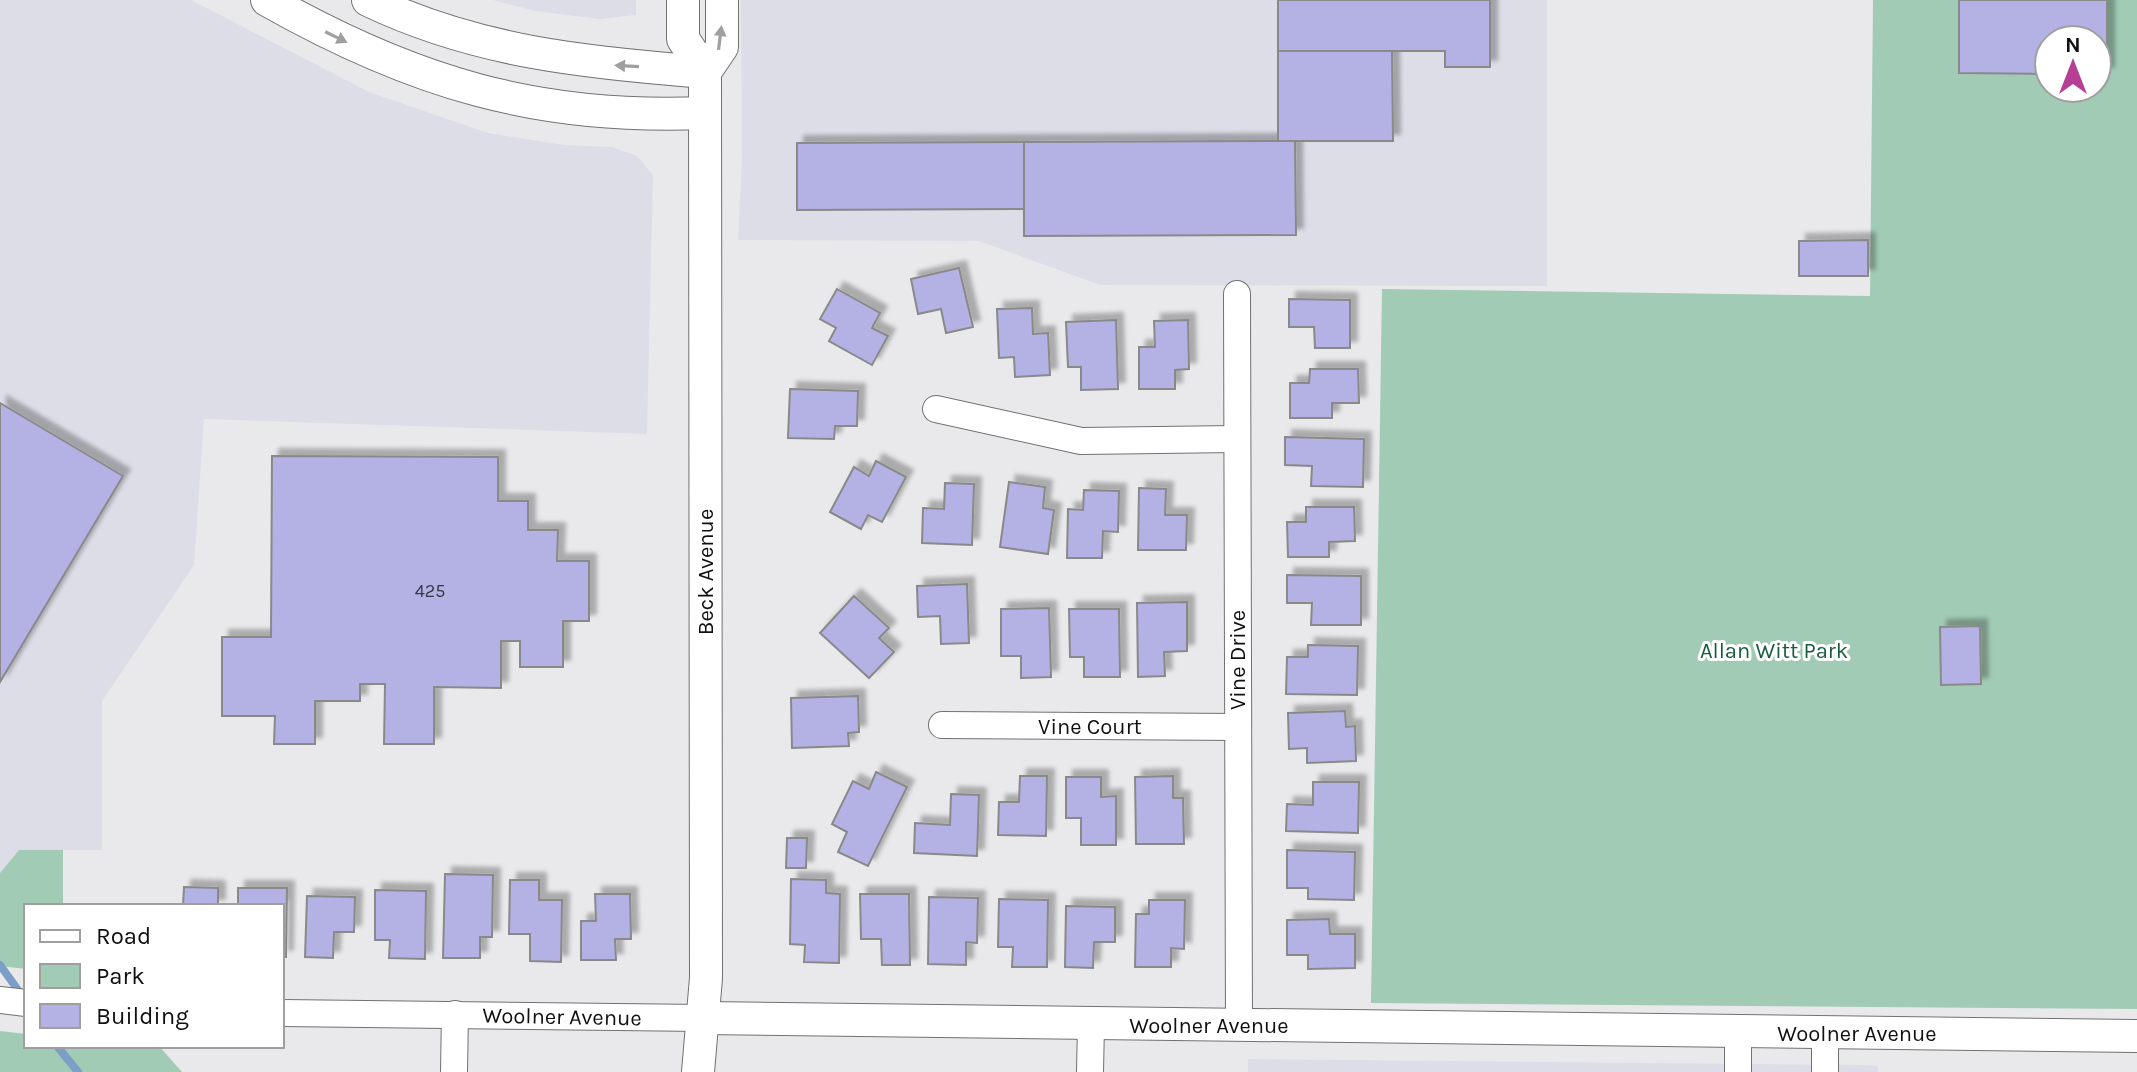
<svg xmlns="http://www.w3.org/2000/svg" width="2137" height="1072" font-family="Karla,sans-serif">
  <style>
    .built { fill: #dddde7 }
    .green { fill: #a1cbb4; fill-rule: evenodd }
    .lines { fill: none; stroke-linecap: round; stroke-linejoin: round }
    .stream { stroke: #7c9fc8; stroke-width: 8 }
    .building { fill: #b4b2e5; stroke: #89898a; stroke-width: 2; filter: url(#shadow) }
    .minor-casing { stroke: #717172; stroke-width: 28 }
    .tertiary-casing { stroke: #717172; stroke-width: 34 }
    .minor { stroke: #fff; stroke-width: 26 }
    .tertiary { stroke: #fff; stroke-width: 32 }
    .oneway { fill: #9f9f9f }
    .labels { text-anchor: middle; stroke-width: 6; stroke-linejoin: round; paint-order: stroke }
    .number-label { font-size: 18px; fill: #393845 }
    .street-label { font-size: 22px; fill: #101010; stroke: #fff }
    .park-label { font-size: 22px; fill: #185c40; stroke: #fff }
  </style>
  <defs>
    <filter id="shadow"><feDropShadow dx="7" dy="-7" stdDeviation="2" flood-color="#0004"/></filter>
  </defs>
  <rect width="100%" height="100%" fill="#e9e9eb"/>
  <!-- built -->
  <g class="built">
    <polygon points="0,0 191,0 369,92 488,133 564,145 612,147 637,156 653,175 647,434 204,419 194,565 102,701 102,850 19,850 0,873"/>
    <polygon points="493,0 636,0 636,15 600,19 535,11"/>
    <polygon points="741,0 1547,0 1547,286 1100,285 979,241 738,240 742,159"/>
    <polygon points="1248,1059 1864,1065 1878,1066 1878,1072 1248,1072"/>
  </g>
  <!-- green -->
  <g class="green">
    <path d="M1873 0H2137V1009L1371 1003 1382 289 1870 296ZM2049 40H2097V88H2049Z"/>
    <polygon points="19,850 63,850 63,906 26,906 26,969 0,966 0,873"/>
    <polygon points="0,1031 26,1034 26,1046 159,1046 182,1072 0,1072"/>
  </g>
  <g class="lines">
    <!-- stream -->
    <g class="stream">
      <polyline points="0,965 23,997"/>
      <polyline points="57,1046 78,1072"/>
    </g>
  </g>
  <!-- building -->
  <g class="building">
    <polygon points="1278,0 1490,0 1490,67 1445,67 1445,51 1278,51"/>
    <polygon points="1959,0 2107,0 2107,74 2097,74 2097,40 2049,40 2049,74 1959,73"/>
    <polygon points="1278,51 1392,51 1393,141 1278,141"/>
    <polygon points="1278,141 1295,141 1296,235 1024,236 1024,142"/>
    <polygon points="1024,142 1024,209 797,210 797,143"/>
    <polygon points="1868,240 1868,276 1799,276 1799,241"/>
    <polygon points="959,268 973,327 946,333 941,309 918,314 911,279"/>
    <polygon points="837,289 880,313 872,328 888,336 872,365 829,341 836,328 820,319"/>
    <polygon points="1289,299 1350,300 1350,348 1315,348 1314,327 1289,327"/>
    <polygon points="1032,308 1033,334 1048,333 1050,375 1015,377 1014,357 999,358 997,309"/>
    <polygon points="1116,320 1118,389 1081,390 1081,367 1068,367 1066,322"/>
    <polygon points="1188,320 1189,369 1175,370 1175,389 1139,389 1139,347 1155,347 1154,321"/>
    <polygon points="1310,369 1358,369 1359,403 1332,403 1332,418 1290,418 1290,383 1309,383"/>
    <polygon points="790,389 858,391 857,426 835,426 834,439 788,438"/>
    <polygon points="0,403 123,476 0,682"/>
    <polygon points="1285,437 1364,439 1363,487 1311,486 1312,466 1285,465"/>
    <polygon points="272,456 498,457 498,501 528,501 528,530 558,530 557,561 589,561 589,621 563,621 563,667 520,667 520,641 501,641 501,688 434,687 434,744 384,744 385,684 360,684 360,701 315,701 315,744 274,744 275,716 222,716 222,637 271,637"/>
    <polygon points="876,461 906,477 882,522 868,515 861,529 830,512 854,467 869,476"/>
    <polygon points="1009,482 1045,487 1043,508 1054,510 1048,554 1000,547"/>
    <polygon points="945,483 974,484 972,545 922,543 923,508 944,509"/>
    <polygon points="1139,488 1166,489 1165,515 1187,515 1186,550 1138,550"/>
    <polygon points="1084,490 1119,491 1118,532 1103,531 1102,558 1067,558 1068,509 1083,510"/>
    <polygon points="1306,507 1354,507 1355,541 1329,542 1329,557 1288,557 1287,522 1306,522"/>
    <polygon points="1287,575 1361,576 1361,625 1311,625 1312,603 1287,603"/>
    <polygon points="967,584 969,643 941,644 940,616 918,617 917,586"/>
    <polygon points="854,596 889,628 879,638 894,652 869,678 820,633"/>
    <polygon points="1187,602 1187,651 1164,652 1165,676 1138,677 1137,603"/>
    <polygon points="1049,608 1051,677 1021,678 1021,656 1001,656 1001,609"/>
    <polygon points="1069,609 1119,609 1120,677 1084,677 1084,657 1070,657"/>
    <polygon points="1980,626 1981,684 1941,685 1940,627"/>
    <polygon points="1308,645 1358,646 1357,695 1286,694 1287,657 1308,657"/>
    <polygon points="858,696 859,732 848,733 849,746 792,748 791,698"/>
    <polygon points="1345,711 1346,727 1355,726 1356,761 1307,763 1307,748 1289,749 1288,713"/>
    <polygon points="876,772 907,787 868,866 838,852 847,832 832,824 853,781 869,789"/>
    <polygon points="1020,776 1047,776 1046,836 998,835 999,802 1019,802"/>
    <polygon points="1173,776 1173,798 1183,798 1184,844 1136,844 1135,777"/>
    <polygon points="1066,777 1101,777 1101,797 1116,796 1116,845 1081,845 1081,818 1066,818"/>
    <polygon points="1313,782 1359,782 1358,833 1286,831 1287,804 1313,805"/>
    <polygon points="951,794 979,795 977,856 914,853 915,823 950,825"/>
    <polygon points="787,838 807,838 806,868 786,868"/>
    <polygon points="1287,850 1355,852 1354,900 1308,899 1308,888 1287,888"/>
    <polygon points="445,874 493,875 492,937 480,937 480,958 443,958"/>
    <polygon points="791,879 826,880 826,893 840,894 839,963 804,962 805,945 790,944"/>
    <polygon points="510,880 539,880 539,900 562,900 561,962 530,961 530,934 509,934"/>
    <polygon points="184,887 218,888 218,906 183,906"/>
    <polygon points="238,888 287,888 286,957 282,957 282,906 238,906"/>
    <polygon points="375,890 426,891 425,959 389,958 390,940 375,940"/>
    <polygon points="595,894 630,894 631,939 615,939 616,960 581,960 581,921 596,921"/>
    <polygon points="860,894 909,894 910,965 882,965 881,939 861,939"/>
    <polygon points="307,896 355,897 354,932 334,932 333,958 305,957"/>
    <polygon points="929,897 978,898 977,943 966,942 966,965 928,964"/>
    <polygon points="999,899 1048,900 1047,967 1012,967 1013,947 998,947"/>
    <polygon points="1149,900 1185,900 1184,949 1171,948 1171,967 1135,967 1136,914 1149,914"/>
    <polygon points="1066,906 1115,907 1115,942 1094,942 1093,968 1065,967"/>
    <polygon points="1329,919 1330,934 1355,934 1355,968 1308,969 1308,955 1287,955 1287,920"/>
  </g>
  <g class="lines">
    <defs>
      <g id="minor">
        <polyline points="1237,294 1239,1026"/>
        <polyline points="936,409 1081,441 1236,439"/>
        <polyline points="942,725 1238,727"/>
        <polyline points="0,1000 26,1003"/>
        <polyline points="282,1013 703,1018"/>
        <polyline points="1825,1033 1825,1072"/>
        <polyline points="454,1072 455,1014"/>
        <polyline points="1090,1072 1091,1024"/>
        <polyline points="1738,1072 1738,1033"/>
      </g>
      <g id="tertiary">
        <path d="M267 0C412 82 537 120 705 113"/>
        <path d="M368 0C476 52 588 63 705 72"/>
        <polyline points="683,0 683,39 705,72"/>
        <polyline points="703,1018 2137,1036"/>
        <polyline points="698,1072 706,978 705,72 722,47 722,0"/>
      </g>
    </defs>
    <!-- minor casing -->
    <use href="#minor" class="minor-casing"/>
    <!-- tertiary casing -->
    <use href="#tertiary" class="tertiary-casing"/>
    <!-- minor -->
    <use href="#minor" class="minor"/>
    <!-- tertiary -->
    <use href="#tertiary" class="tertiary"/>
  </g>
  <!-- one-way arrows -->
  <defs><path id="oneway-solid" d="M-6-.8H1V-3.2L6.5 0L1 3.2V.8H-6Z" transform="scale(2)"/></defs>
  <g class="oneway">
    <use href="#oneway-solid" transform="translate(336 37) rotate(26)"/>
    <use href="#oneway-solid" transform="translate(720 38) rotate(-83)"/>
    <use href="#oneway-solid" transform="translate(627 66) rotate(-177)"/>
  </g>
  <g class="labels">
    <!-- number labels -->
    <g class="number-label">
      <text x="430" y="597">425</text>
    </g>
    <!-- street labels -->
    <g class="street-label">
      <text transform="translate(705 572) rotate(-90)" y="8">Beck Avenue</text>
      <text transform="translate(1237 660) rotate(-90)" y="8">Vine Drive</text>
      <text x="1090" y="734">Vine Court</text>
      <text transform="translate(562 1016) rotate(1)" y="8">Woolner Avenue</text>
      <text x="1209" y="1033">Woolner Avenue</text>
      <text x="1857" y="1041">Woolner Avenue</text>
    </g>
    <!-- park labels -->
    <g class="park-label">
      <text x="1774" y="658">Allan Witt Park</text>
    </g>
  </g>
  <!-- legend -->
  <rect x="24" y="904" width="260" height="144" fill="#ffffff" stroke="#9f9f9f" stroke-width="2"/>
  <rect x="40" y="930" width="40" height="12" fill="#ffffff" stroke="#9f9f9f" stroke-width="2"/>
  <text x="96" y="944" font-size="24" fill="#101010">Road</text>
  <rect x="40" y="964" width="40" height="24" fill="#a1cbb4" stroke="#9f9f9f" stroke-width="2"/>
  <text x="96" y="984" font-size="24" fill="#101010">Park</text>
  <rect x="40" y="1004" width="40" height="24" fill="#b4b2e5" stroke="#9f9f9f" stroke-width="2"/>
  <text x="96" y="1024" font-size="24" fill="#101010">Building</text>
  <!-- north arrow -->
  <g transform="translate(2073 64)"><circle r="38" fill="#ffffff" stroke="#9f9f9f" stroke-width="2"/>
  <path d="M0-6L14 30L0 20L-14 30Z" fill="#b63f95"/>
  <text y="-12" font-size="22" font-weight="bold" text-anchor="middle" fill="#101010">N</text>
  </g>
</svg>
